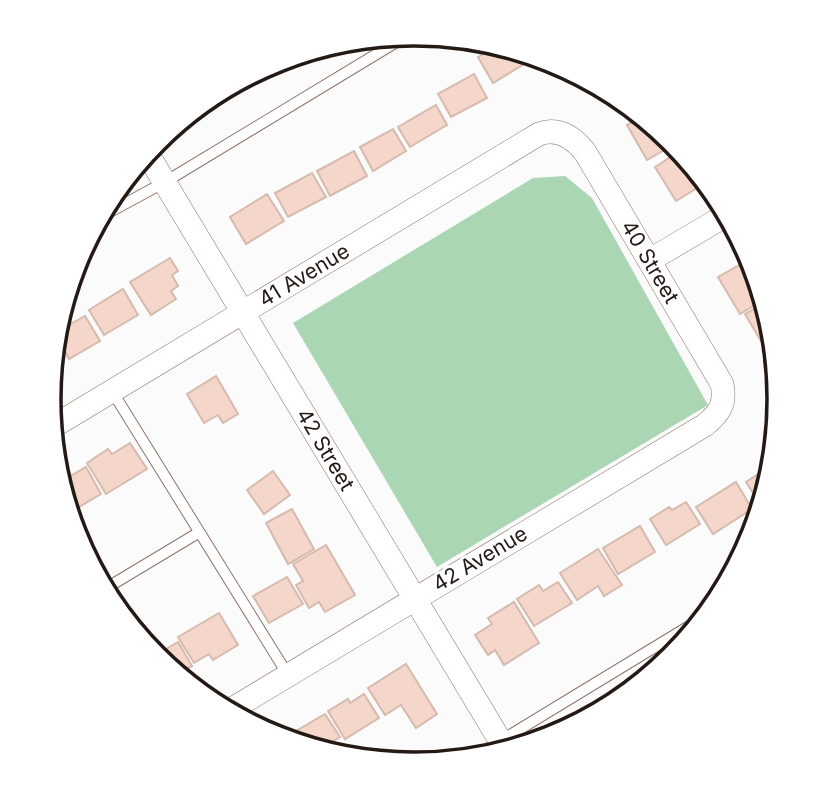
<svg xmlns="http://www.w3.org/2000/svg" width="828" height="798" font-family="Inter,sans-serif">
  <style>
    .green { fill: #aad6b4 }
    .building { fill: #f4d7ca; stroke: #d6baad; stroke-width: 2 }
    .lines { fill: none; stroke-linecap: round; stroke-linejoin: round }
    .service-casing { stroke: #8d7367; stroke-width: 12 }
    .minor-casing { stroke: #8d7367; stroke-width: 24 }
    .service { stroke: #fff; stroke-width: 10 }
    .minor { stroke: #fff; stroke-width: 23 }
    .labels { text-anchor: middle; stroke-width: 6; stroke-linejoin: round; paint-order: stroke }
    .street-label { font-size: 21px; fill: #241a15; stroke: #fff }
    .rim { fill: none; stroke: #241a15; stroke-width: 3.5 }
  </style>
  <rect width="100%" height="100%" fill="#fbfbfb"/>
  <!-- green -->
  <polygon class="green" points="565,176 592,198 708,405 437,567 293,323 533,178"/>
  <!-- building -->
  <g class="building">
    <polygon points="492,49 528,56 531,60 493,83 478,57"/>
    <polygon points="474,74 487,98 451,117 438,94"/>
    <polygon points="436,105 447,125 410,147 398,127"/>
    <polygon points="639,118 673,141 675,144 647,160 627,125"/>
    <polygon points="393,129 406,151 373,171 360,147"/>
    <polygon points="354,151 367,176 330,196 317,171"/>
    <polygon points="680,151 702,185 676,201 655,167"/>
    <polygon points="312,173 326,197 288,217 275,193"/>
    <polygon points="267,194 284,221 246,244 230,217"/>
    <polygon points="170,258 178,271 172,275 178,286 171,291 176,299 151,315 130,282"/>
    <polygon points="750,259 753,263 760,302 740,314 718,277"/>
    <polygon points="123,289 138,315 104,335 89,310"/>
    <polygon points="761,305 770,349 767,351 745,314"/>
    <polygon points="85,316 100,341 69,359 60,342 62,329"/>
    <polygon points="216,376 238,414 223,423 218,415 204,423 187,394"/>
    <polygon points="130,443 147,469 106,494 87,463 108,449 112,454"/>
    <polygon points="86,467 101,494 74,510 78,517 72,521 64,480"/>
    <polygon points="766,469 759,502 746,482"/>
    <polygon points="273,471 290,495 264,514 247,490"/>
    <polygon points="736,482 752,509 713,534 696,507"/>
    <polygon points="686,502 700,524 666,545 650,519 669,507 672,510"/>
    <polygon points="292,509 314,549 288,564 266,523"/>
    <polygon points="640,526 655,552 618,574 603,548"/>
    <polygon points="326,545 355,595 325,612 319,602 309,608 296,585 303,581 293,564"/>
    <polygon points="598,549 622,585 604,596 598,586 577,600 560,573"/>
    <polygon points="287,577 303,604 269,623 253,596"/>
    <polygon points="558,582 572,603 534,626 517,599 539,585 543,591"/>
    <polygon points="514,602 539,643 504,665 495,650 488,655 475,635 492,624 488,618"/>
    <polygon points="219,613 238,645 213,660 209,654 194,663 178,637"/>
    <polygon points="178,642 192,666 179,673 154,656"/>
    <polygon points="406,664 437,714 416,728 401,705 385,715 368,688"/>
    <polygon points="364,694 379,718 345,739 328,711 348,699 350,703"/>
    <polygon points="325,714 340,737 324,747 292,740 289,735"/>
    <polygon points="571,716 576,722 551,738 546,730"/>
  </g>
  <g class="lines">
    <defs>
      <g id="service">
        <polyline points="106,214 165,182 408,35"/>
        <polyline points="112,391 288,675"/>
        <polyline points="108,587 198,533"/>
        <polyline points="484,751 696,622"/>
      </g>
      <g id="minor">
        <path id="s1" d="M147 153 504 747"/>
        <polyline points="650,260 723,217"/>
        <path id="s2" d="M54 426 539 134C558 127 573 137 585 152L722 384C726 403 720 413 705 425L232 709"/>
      </g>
    </defs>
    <!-- service casing -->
    <use href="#service" class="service-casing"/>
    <!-- minor casing -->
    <use href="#minor" class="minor-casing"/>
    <!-- service -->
    <use href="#service" class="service"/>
    <!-- minor -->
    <use href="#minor" class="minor"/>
  </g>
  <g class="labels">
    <!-- street labels -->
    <g class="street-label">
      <text dy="7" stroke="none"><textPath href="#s2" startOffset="747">40 Street</textPath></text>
      <text dy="7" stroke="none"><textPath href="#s2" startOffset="292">41 Avenue</textPath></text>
      <text dy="7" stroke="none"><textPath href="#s1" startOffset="346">42 Street</textPath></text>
      <text transform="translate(480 559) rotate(-31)" y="7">42 Avenue</text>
    </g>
  </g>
  <!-- crop -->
  <path d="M0 0H828V798H0ZM61 399a353 353 0 1 1 706 0a353 353 0 1 1-706 0Z" fill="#fff" fill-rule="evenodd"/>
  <path class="rim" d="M61 399a353 353 0 1 1 706 0a353 353 0 1 1-706 0Z"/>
</svg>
